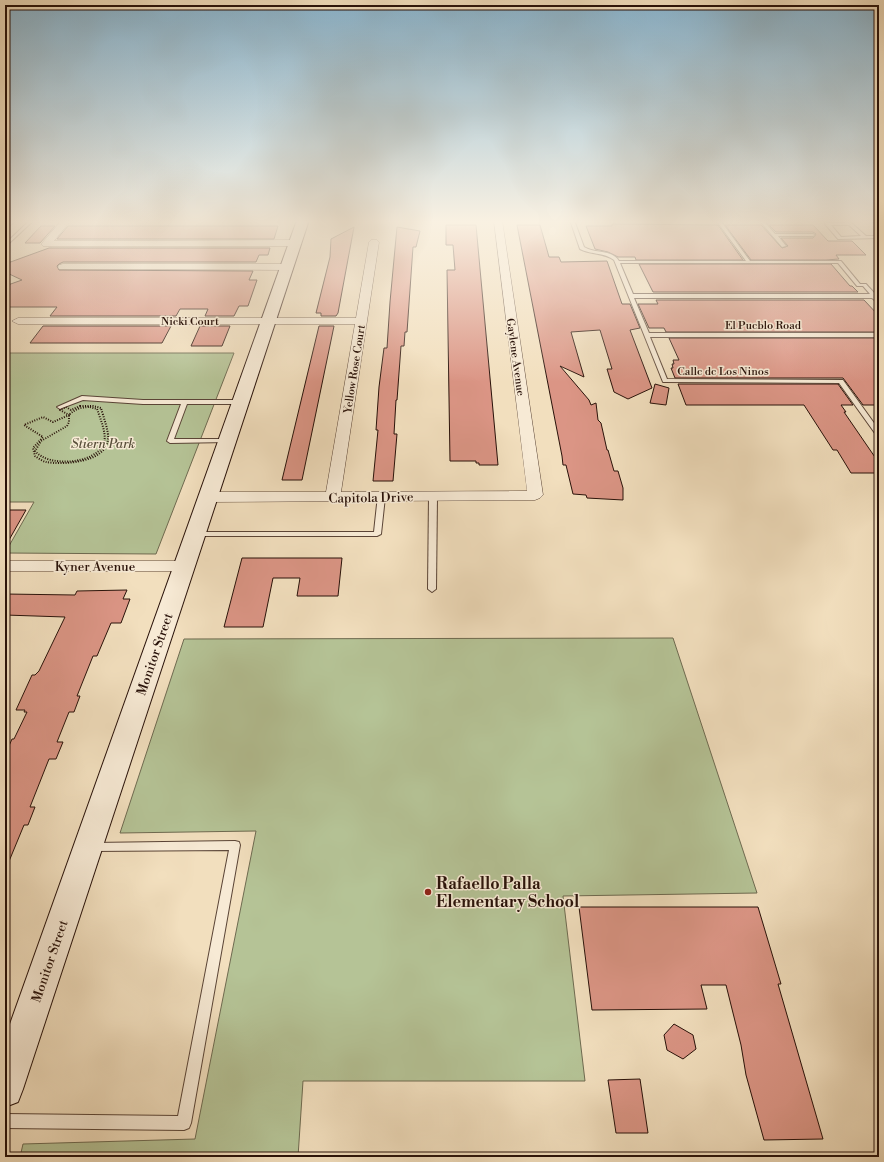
<svg xmlns="http://www.w3.org/2000/svg" width="884" height="1162" font-family="'Libre Bodoni',serif">
  <style>
    .green { fill: #b5c396; stroke: #6e6a50 }
    .building { fill: #db9585; stroke: #281109 }
    .lines { fill: none; stroke-linecap: round; stroke-linejoin: round }
    .lane-casing { stroke: #5a4436; stroke-width: 2 }
    .street-casing { stroke: #5a4436; stroke-width: 1 }
    .secondary-casing { stroke: #281109; stroke-width: 2 }
    .path { stroke: #281109; stroke-width: 2; stroke-dasharray: 1 1.5; stroke-linecap: butt }
    .lane { fill: #f7ead5; fill-rule: evenodd }
    .street { fill: #f7ead5; fill-rule: evenodd }
    .secondary { fill: #f7ead5; fill-rule: evenodd }
    .poi-dot { fill: #8f2418; stroke: #f7ead5; stroke-width: 1.5 }
    .labels { text-anchor: middle; stroke-width: 3; stroke-linejoin: round; paint-order: stroke }
    .far-street-label { font-size: 11px; fill: #281109; stroke: #f7ead5 }
    .park-label { font-size: 13px; font-style: italic; fill: #594f3a; stroke: #f7ead5 }
    .street-label { font-size: 13px; fill: #281109; stroke: #f7ead5 }
    .near-poi-label { font-size: 16px; font-weight: bold; fill: #281109; stroke: #f7ead5; text-anchor: start }
  </style>
  <rect width="100%" height="100%" fill="#f2dfbe"/>
  <filter id="stains"><feTurbulence type="fractalNoise" baseFrequency=".005" numOctaves="4"/><feColorMatrix values="0 0 0 0 .2 0 0 0 0 .09 0 0 0 0 .02 0 0 0 .5 -.17"/></filter>
  <radialGradient id="worn" r=".72"><stop offset=".6" stop-color="#630" stop-opacity="0"/><stop offset="1" stop-color="#630" stop-opacity=".3"/></radialGradient>
  <!-- green -->
  <g class="green">
    <polygon points="5,353 234,353 156,554 5,553 34,502 5,502"/>
    <polygon points="673,638 757,893 563,896 585,1081 303,1081 298,1157 20,1157 23,1144 195,1139 256,831 120,833 184,639"/>
  </g>
  <!-- building -->
  <g class="building">
    <polygon points="612,224 718,225 743,260 636,260 635,257 618,257 608,252 595,249 586,226 612,226"/>
    <polygon points="446,225 476,225 498,465 479,465 479,463 476,463 476,461 450,461 447,270 455,270 453,245 446,245"/>
    <polygon points="517,225 540,225 549,257 559,257 561,262 607,261 622,304 630,304 640,328 630,330 652,388 628,399 614,392 607,369 612,369 600,330 571,332 584,377 560,366 589,400 591,405 596,403 598,420 601,423 607,450 608,450 614,471 618,471 623,488 623,500 587,498 586,495 573,494 566,465 563,465 562,456"/>
    <polygon points="725,225 761,225 782,248 788,246 781,238 813,238 816,234 813,232 776,232 769,225 813,225 828,241 852,241 866,255 836,255 839,259 826,260 751,260"/>
    <polygon points="41,226 55,226 40,243 25,243"/>
    <polygon points="68,226 278,226 274,239 57,239"/>
    <polygon points="354,227 338,313 336,316 321,316 321,313 316,313 330,257 331,239"/>
    <polygon points="397,227 420,231 416,247 413,247 407,332 405,332 404,346 401,346 397,400 396,400 394,434 397,434 393,481 373,481 378,430 376,430 379,387 384,348 387,348 390,302"/>
    <polygon points="49,248 270,248 268,255 259,255 256,262 63,262 59,264 57,266 59,270 253,271 249,280 257,280 248,306 239,306 234,316 205,316 208,309 180,309 176,316 50,316 57,307 5,307 5,286 22,280 5,272 5,264"/>
    <polygon points="639,264 831,264 850,286 852,286 858,292 653,292"/>
    <polygon points="656,300 864,300 879,316 879,332 666,332 664,328 649,328 638,304 658,304"/>
    <polygon points="43,326 171,326 162,343 30,343"/>
    <polygon points="200,326 230,326 222,346 191,346"/>
    <polygon points="319,326 334,326 302,480 282,480"/>
    <polygon points="669,338 879,338 879,405 863,405 843,378 675,378 671,368 673,368 672,364 674,364 673,360 679,360"/>
    <polygon points="655,384 669,388 666,405 650,403"/>
    <polygon points="678,384 838,384 853,405 841,405 846,412 844,412 879,463 879,473 851,473 837,450 833,450 804,405 686,405"/>
    <polygon points="5,510 26,510 5,547"/>
    <polygon points="242,558 342,558 338,596 297,596 300,578 273,578 263,627 224,627"/>
    <polygon points="127,590 123,599 130,599 121,623 111,623 97,656 93,656 77,696 80,696 74,712 69,712 57,742 63,742 56,759 49,759 30,807 35,807 28,825 24,825 5,871 5,755 12,739 14,739 27,712 24,712 25,710 16,710 32,675 35,675 39,671 65,617 5,615 5,594 75,595 77,591"/>
    <polygon points="579,907 758,907 781,984 778,984 823,1139 764,1140 746,1075 741,1045 726,985 701,985 707,1009 592,1010"/>
    <polygon points="674,1024 693,1035 696,1049 683,1059 667,1050 664,1035"/>
    <polygon points="640,1079 648,1133 616,1133 608,1080"/>
  </g>
  <g class="lines">
    <defs>
      <g id="lane">
        <polygon points="12,220 16,220 5,230 5,227"/>
        <polygon points="30,220 34,220 5,247 5,244"/>
        <path d="M570 220H574L584 247C595 254 612 249 619 261H746L716 220H720L750 261H841L860 284H866C871 290 879 296 879 304L872 298H634L649 333H879V337H650L667 379 843 380 879 430V437L877 436 839 383 663 382 614 260C604 252 591 255 580 249ZM620 263H838L857 286H863L870 294H633Z"/>
        <polygon points="759,220 763,220 775,234 813,234 815,235 813,236 778,236 786,246 782,247"/>
        <path d="M844 220H848L866 236H879V238L838 239 825 224 827 223H846ZM831 225H849L861 236 841 237Z"/>
        <polygon points="871,220 875,220 879,223 879,226"/>
        <polygon points="82,396 143,400 240,400 243,402 240,404 187,404 174,439 227,439 230,441 229,442 170,443 167,441 181,404 143,404 83,400 62,408 60,409 57,407"/>
        <polygon points="430,494 433,494 437,496 436,589 432,592 428,589 429,496"/>
        <polygon points="378,495 381,495 385,497 381,534 377,536 196,536 192,534 196,532 374,532"/>
        <polygon points="235,841 239,842 240,845 191,1123 189,1128 184,1130 5,1128 5,1114 178,1116 229,850 93,851 89,850 88,847 89,844 93,843"/>
      </g>
      <g id="street">
        <polygon points="62,220 71,220 54,241 295,240 300,243 295,246 43,246 41,244 43,242"/>
        <polygon points="494,220 502,220 543,495 540,498 535,500 208,502 203,500 200,497 203,494 208,492 326,492 355,324 18,324 12,321 18,318 356,318 369,242 371,240 377,240 379,242 341,492 527,491"/>
        <polygon points="63,264 287,264 292,267 287,270 59,269 58,267 59,265"/>
        <polygon points="5,561 184,561 190,562 192,566 190,570 184,571 5,571"/>
      </g>
      <polygon id="secondary" points="297,220 309,220 23,1089 18,1102 5,1107 5,1038"/>
    </defs>
    <!-- lane casing -->
    <use href="#lane" class="lane-casing"/>
    <!-- street casing -->
    <use href="#street" class="street-casing"/>
    <!-- secondary casing -->
    <use href="#secondary" class="secondary-casing"/>
    <!-- path -->
    <g class="path">
      <path d="M80 406H93L101 408C103 416 109 431 108 439 106 463 63 465 46 462 42 461 38 458 35 456L33 448 43 437 24 425 43 417 53 422 69 415 60 410 66 407 71 410Z"/>
      <path d="M90 407 97 409C100 418 107 434 104 443 97 464 49 468 35 451L41 441 67 426 69 422V415C75 409 81 407 90 407Z"/>
    </g>
    <!-- lane -->
    <use href="#lane" class="lane"/>
    <!-- street -->
    <use href="#street" class="street"/>
    <!-- secondary -->
    <use href="#secondary" class="secondary"/>
  </g>
  <!-- sky -->
  <linearGradient id="sky" x2="0" y2="1"><stop stop-color="#89b7d3"/><stop offset="0.58" stop-color="#f9f1e2"/><stop offset="1" stop-color="#f9f1e2" stop-opacity="0"/></linearGradient>
  <rect width="884" height="382" fill="url(#sky)"/>
  <!-- markers -->
  <circle class="poi-dot" cx="428" cy="892" r="4"/>
  <g class="labels">
    <!-- far-street labels -->
    <g class="far-street-label">
      <text x="190" y="325">Nicki Court</text>
      <text x="763" y="329">El Pueblo Road</text>
      <text transform="translate(516 357) rotate(82)" y="4">Gaylene Avenue</text>
      <text transform="translate(354 369) rotate(-81)" y="4">Yellow Rose Court</text>
      <text x="723" y="375">Calle de Los Ninos</text>
    </g>
    <!-- park labels -->
    <g class="park-label">
      <text x="103" y="448">Stiern Park</text>
    </g>
    <!-- street labels -->
    <g class="street-label">
      <text transform="translate(371 497) rotate(-1)" y="5">Capitola Drive</text>
      <text x="95" y="571">Kyner Avenue</text>
      <text transform="translate(154 654) rotate(-71)" y="5">Monitor Street</text>
      <text transform="translate(49 961) rotate(-71)" y="5">Monitor Street</text>
    </g>
    <!-- near-poi labels -->
    <g class="near-poi-label">
      <text x="436" y="889">Rafaello Palla<tspan x="436" dy="18">Elementary School</tspan></text>
    </g>
  </g>
  <!-- margin -->
  <rect width="884" height="1162" fill="none" stroke="#f2dfbe" stroke-width="20"/>
  <rect x="6" y="6" width="872" height="1150" fill="none" stroke="#281109" stroke-width="2"/>
  <rect x="10" y="10" width="864" height="1142" fill="none" stroke="#281109"/>
  <rect width="100%" height="100%" filter="url(#stains)"/>
  <rect width="100%" height="100%" fill="url(#worn)"/>
</svg>
